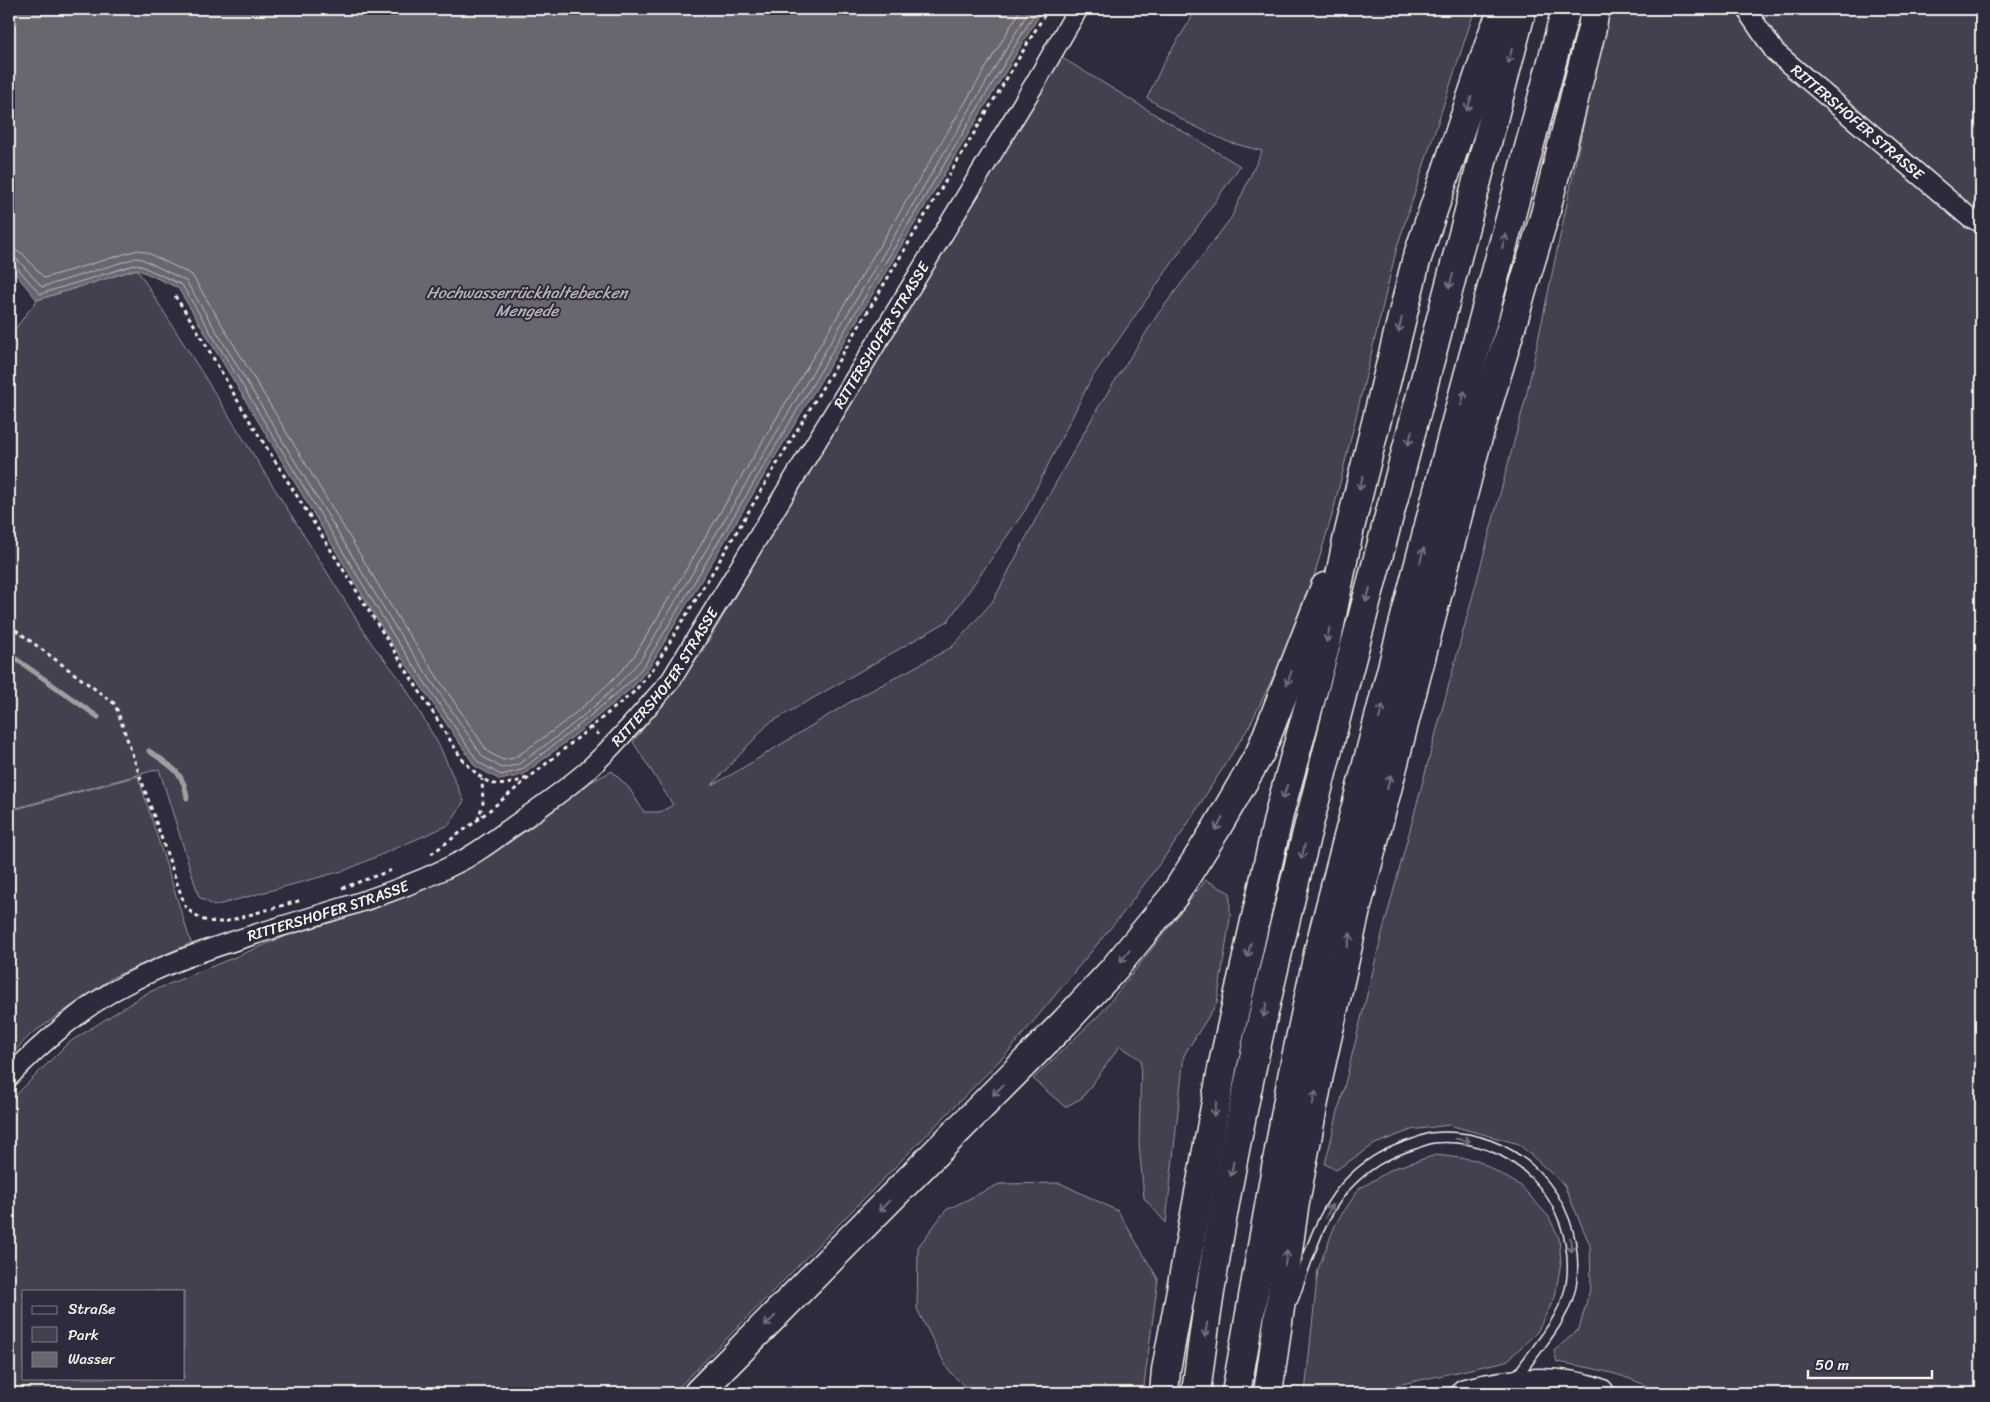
<svg xmlns="http://www.w3.org/2000/svg" width="1990" height="1402" font-family="Sriracha,sans-serif">
  <style>
    .green { fill: #454050; stroke: #9c989c; fill-rule: evenodd }
    .water { fill: #6a6670; stroke: #a19ea0 }
    .lines { fill: none; stroke-linecap: round; stroke-linejoin: round }
    .shore { stroke: #bdb9b8; stroke-width: 1 }
    .stream { stroke: #a19ea0; stroke-width: 5 }
    .service-casing { stroke: #f4f1e8; stroke-width: 12 }
    .minor-casing { stroke: #f4f1e8; stroke-width: 22 }
    .motorway-casing { stroke: #f4f1e8; stroke-width: 31 }
    .path { stroke: #f4f1e8; stroke-width: 3; stroke-dasharray: 4 4; stroke-linecap: butt }
    .service { stroke: #2f2a3d; stroke-width: 9 }
    .minor { stroke: #2f2a3d; stroke-width: 19 }
    .motorway { stroke: #2f2a3d; stroke-width: 28 }
    .oneway { stroke: #747079 }
    .labels { text-anchor: middle; stroke-width: 4; stroke-linejoin: round; paint-order: stroke }
    .street-label { font-size: 15px; fill: #f4f1e8; stroke: #2f2a3d }
    .water-label { font-size: 16px; font-style: italic; fill: #b6b2b2; stroke: #2f2a3d }
  </style>
  <rect width="100%" height="100%" fill="#2f2a3d"/>
  <filter id="ink" filterUnits="userSpaceOnUse"><feTurbulence type="fractalNoise" baseFrequency=".02" numOctaves="2"/><feDisplacementMap in="SourceGraphic" scale="10" xChannelSelector="R" yChannelSelector="G"/><feConvolveMatrix kernelMatrix="1 2 1 2 8 2 1 2 1" color-interpolation-filters="sRGB"/></filter>
  <g filter="url(#ink)">
    <!-- green -->
    <g class="green">
      <path d="M1193 9H1475L1397 247 1333 512 1302 617 1250 725 1180 836 1123 913 1009 1051 679 1387 669 1393H9V1102L68 1043 147 993 291 934 442 880 490 856 539 822 591 782 612 771 629 788 644 812H660L673 805 633 742 702 652 861 383 979 195 1059 56 1240 166 1091 379 1026 509 948 621 768 724 712 785 736 772 850 702 952 647 993 601 1040 511 1099 406 1158 314 1231 218 1262 151 1228 142 1188 123 1147 98 1165 60 1191 19ZM24 1291H184V1378H24Z"/>
      <path d="M1608 9H1981V1393H1659C1629 1374 1592 1368 1557 1362L1554 1351 1579 1329 1591 1286 1590 1245 1564 1185 1519 1144 1449 1125 1411 1130 1375 1144 1336 1170 1325 1164 1383 930 1526 397Z"/>
      <polygon points="137,269 372,644 401,680 440,747 464,801 449,825 346,870 214,906 199,897 159,769 9,810 9,337 37,300"/>
      <polygon points="138,776 191,943 113,977 30,1035 9,1057 9,811"/>
      <polygon points="1206,880 1230,893 1230,918 1217,1003 1184,1055 1166,1223 1144,1198 1139,1144 1141,1060 1120,1046 1082,1098 1065,1107 1033,1079 1102,1012"/>
      <polygon points="1436,1155 1477,1160 1521,1186 1549,1217 1559,1238 1561,1262 1555,1297 1537,1332 1507,1361 1361,1393 1305,1393 1318,1269 1336,1223 1359,1189 1394,1168"/>
      <polygon points="1060,1183 1118,1211 1158,1279 1143,1393 971,1393 948,1370 917,1309 918,1247 946,1210 999,1184"/>
    </g>
    <!-- water -->
    <polygon class="water" points="9,9 1043,9 650,666 634,686 575,735 523,775 500,780 475,766 387,636 178,288 137,269 37,300 9,266"/>
    <g class="lines">
      <!-- shore -->
      <g class="shore">
        <path d="M9 249 22 253 44 278 138 250 146 252 192 275 403 626 488 752 503 760 514 758C555 731 604 693 635 655L1021 9"/>
        <path d="M9 257 18 260 42 287 136 258 142 259 186 281 397 630 483 757 502 768 517 765C559 737 609 698 641 659L1030 9"/>
        <polyline points="9,263 15,265 40,294 137,264 182,285 392,633 478,762 501,775 521,770 572,731 630,682 646,663 1037,9"/>
      </g>
      <!-- stream -->
      <g class="stream">
        <polyline points="9,654 98,717"/>
        <path d="M149 751C169 765 184 771 187 798"/>
      </g>
      <defs>
        <path id="service" d="M1293 1300C1306 1264 1319 1216 1345 1187 1365 1165 1385 1153 1414 1144 1420 1142 1426 1139 1432 1138 1513 1130 1579 1197 1572 1278 1569 1314 1540 1344 1520 1372L1513 1377"/>
        <g id="minor">
          <path id="s1" d="M1748 9 1751 17 1775 52 1970 218 1981 222"/>
          <path id="s2" d="M9 1077C40 1044 85 1005 126 984 233 929 356 916 463 860 480 851 496 838 512 827 538 809 564 791 588 770 618 742 644 711 671 680L1034 85 1078 9"/>
        </g>
        <g id="motorway">
          <polyline points="698,1393 1065,1022 1113,970 1173,897 1216,829 1260,753 1325,587"/>
          <polyline points="1164,1393 1166,1370 1223,1064 1280,810 1327,640 1348,536 1416,261 1494,30 1504,9"/>
          <path d="M1196 1393C1225 1154 1284 919 1344 687 1403 461 1464 235 1522 9"/>
          <polyline points="1236,1393 1292,1077 1319,949 1451,440 1566,9"/>
          <polyline points="1268,1393 1294,1208 1320,1070 1356,910 1477,441 1545,214 1592,28 1595,9"/>
          <path d="M1465 1393C1507 1383 1558 1377 1600 1393"/>
        </g>
      </defs>
      <!-- service casing -->
      <use href="#service" class="service-casing"/>
      <!-- minor casing -->
      <use href="#minor" class="minor-casing"/>
      <!-- motorway casing -->
      <use href="#motorway" class="motorway-casing"/>
      <!-- path -->
      <g class="path">
        <path d="M175 296 195 326 243 410 462 759C486 784 492 791 527 778"/>
        <path d="M9 625 115 704 185 906C198 920 205 922 224 922L302 900"/>
        <polyline points="590,727 599,735"/>
        <polyline points="478,820 483,803 482,779"/>
        <polyline points="431,854 475,822 635,691 655,666 709,578 1048,9"/>
        <polyline points="342,888 395,869"/>
      </g>
      <!-- service -->
      <use href="#service" class="service"/>
      <!-- minor -->
      <use href="#minor" class="minor"/>
      <!-- motorway -->
      <use href="#motorway" class="motorway"/>
    </g>
    <!-- one-way arrows -->
    <defs><path id="oneway-shaft" d="M-6 0H5M1.5-3L5.5 0L1.5 3" fill="none" stroke-width="1.6" stroke-linecap="round" stroke-linejoin="round" transform="scale(1.25)"/></defs>
    <g class="oneway">
      <use href="#oneway-shaft" transform="translate(1510 56) rotate(104)"/>
      <use href="#oneway-shaft" transform="translate(1469 104) rotate(109)"/>
      <use href="#oneway-shaft" transform="translate(1504 241) rotate(-75)"/>
      <use href="#oneway-shaft" transform="translate(1451 281) rotate(105)"/>
      <use href="#oneway-shaft" transform="translate(1400 325) rotate(104)"/>
      <use href="#oneway-shaft" transform="translate(1463 398) rotate(-75)"/>
      <use href="#oneway-shaft" transform="translate(1410 438) rotate(105)"/>
      <use href="#oneway-shaft" transform="translate(1361 483) rotate(104)"/>
      <use href="#oneway-shaft" transform="translate(1422 555) rotate(-76)"/>
      <use href="#oneway-shaft" transform="translate(1368 595) rotate(105)"/>
      <use href="#oneway-shaft" transform="translate(1328 635) rotate(102)"/>
      <use href="#oneway-shaft" transform="translate(1289 678) rotate(111)"/>
      <use href="#oneway-shaft" transform="translate(1381 712) rotate(-75)"/>
      <use href="#oneway-shaft" transform="translate(1389 782) rotate(-75)"/>
      <use href="#oneway-shaft" transform="translate(1285 792) rotate(106)"/>
      <use href="#oneway-shaft" transform="translate(1219 824) rotate(120)"/>
      <use href="#oneway-shaft" transform="translate(1303 852) rotate(104)"/>
      <use href="#oneway-shaft" transform="translate(1349 940) rotate(-77)"/>
      <use href="#oneway-shaft" transform="translate(1249 950) rotate(103)"/>
      <use href="#oneway-shaft" transform="translate(1125 956) rotate(129)"/>
      <use href="#oneway-shaft" transform="translate(1265 1010) rotate(103)"/>
      <use href="#oneway-shaft" transform="translate(998 1090) rotate(135)"/>
      <use href="#oneway-shaft" transform="translate(1314 1098) rotate(-79)"/>
      <use href="#oneway-shaft" transform="translate(1215 1109) rotate(101)"/>
      <use href="#oneway-shaft" transform="translate(1463 1140) rotate(9)"/>
      <use href="#oneway-shaft" transform="translate(1232 1169) rotate(101)"/>
      <use href="#oneway-shaft" transform="translate(884 1206) rotate(134)"/>
      <use href="#oneway-shaft" transform="translate(1329 1211) rotate(-62)"/>
      <use href="#oneway-shaft" transform="translate(1571 1245) rotate(83)"/>
      <use href="#oneway-shaft" transform="translate(1286 1258) rotate(-82)"/>
      <use href="#oneway-shaft" transform="translate(770 1321) rotate(135)"/>
      <use href="#oneway-shaft" transform="translate(1206 1330) rotate(99)"/>
    </g>
  </g>
  <g class="labels">
    <!-- street labels -->
    <g class="street-label">
      <text dy="5" stroke="none"><textPath href="#s1" startOffset="159">RITTERSHOFER STRASSE</textPath></text>
      <text dy="5" stroke="none"><textPath href="#s2" startOffset="1190">RITTERSHOFER STRASSE</textPath></text>
      <text dy="5" stroke="none"><textPath href="#s2" startOffset="785">RITTERSHOFER STRASSE</textPath></text>
      <text dy="5" stroke="none"><textPath href="#s2" startOffset="365">RITTERSHOFER STRASSE</textPath></text>
    </g>
    <!-- water labels -->
    <g class="water-label">
      <text x="527" y="298">Hochwasserrückhaltebecken<tspan x="527" dy="18">Mengede</tspan></text>
    </g>
  </g>
  <!-- margin -->
  <rect width="1990" height="1402" fill="none" stroke="#2f2a3d" stroke-width="30"/>
  <rect x="15" y="15" width="1960" height="1372" fill="none" stroke="#f4f1e8" stroke-width="2" filter="url(#ink)"/>
  <!-- legend -->
  <rect x="22" y="1290" width="162" height="90" fill="#2f2a3d" stroke="#7e7a81"/>
  <rect x="32" y="1306" width="25" height="8" fill="#2f2a3d" stroke="#7e7a81"/>
  <text x="68" y="1314" font-size="15" fill="#f4f1e8">Straße</text>
  <rect x="32" y="1327" width="25" height="15" fill="#454050" stroke="#7e7a81"/>
  <text x="68" y="1340" font-size="15" fill="#f4f1e8">Park</text>
  <rect x="32" y="1352" width="25" height="15" fill="#6a6670" stroke="#7e7a81"/>
  <text x="68" y="1364" font-size="15" fill="#f4f1e8">Wasser</text>
  <!-- scale -->
  <path d="M1808 1370v8h124v-8" fill="none" stroke="#f4f1e8" stroke-width="2.5"/>
  <text x="1815" y="1370" font-size="15" fill="#f4f1e8" stroke="#2f2a3d" stroke-width="4" paint-order="stroke">50 m</text>
</svg>
